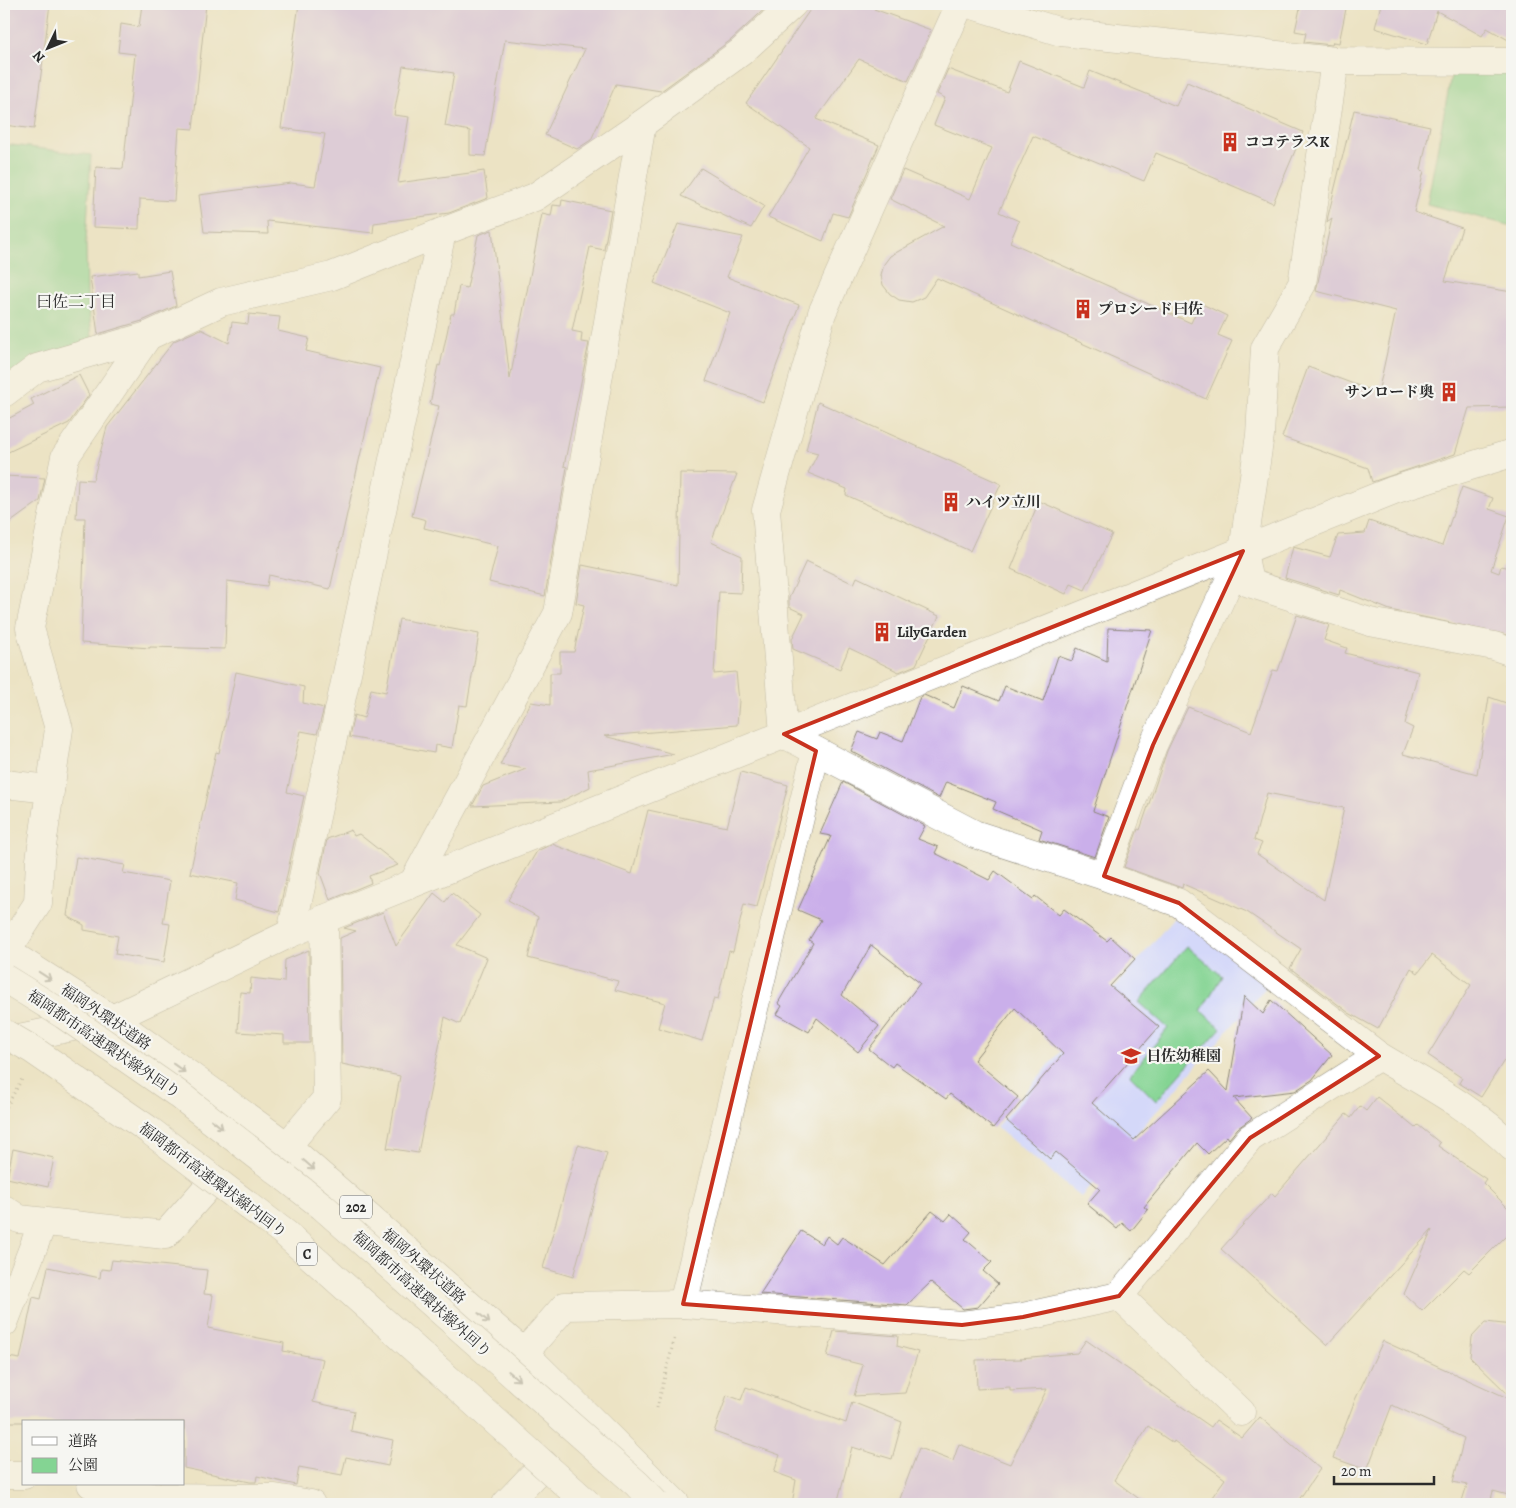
<svg xmlns="http://www.w3.org/2000/svg" width="1516" height="1508" font-family="Alegreya,'Noto Serif JP',serif">
  <style>
    .built { fill: #d4d8f9 }
    .green { fill: #84d493; stroke: #58805f }
    .building { fill: #caafea; fill-rule: evenodd }
    .lines { fill: none; stroke-linecap: round; stroke-linejoin: round }
    .minor-casing { stroke: #8c8778; stroke-width: 29 }
    .trunk-casing { stroke: #8c8778; stroke-width: 29 }
    .path { stroke: #8c8778; stroke-width: 3; stroke-dasharray: 1 4; stroke-linecap: butt }
    .minor { stroke: #fff; stroke-width: 28 }
    .trunk { stroke: #fff; stroke-width: 28 }
    .motorway-bridge-casing { stroke: #8c8778; stroke-width: 29; stroke-linecap: butt }
    .motorway-bridge { stroke: #fff; stroke-width: 28 }
    .oneway { stroke: #a0a0a0 }
    .marked { fill: none; stroke: #c8321e; stroke-width: 4; stroke-linejoin: round }
    .labels { text-anchor: middle; stroke-width: 4.5; stroke-linejoin: round; paint-order: stroke }
    .shield { fill: #f6f6f2; stroke: #686867; stroke-width: 1 }
    .shield-label { font-size: 14px; font-weight: bold; fill: #2b2b2b }
    .poi-label { font-size: 15px; font-weight: bold; fill: #2b2b2b; stroke: #f6f6f2; text-anchor: start }
    .street-label { font-size: 15px; fill: #2b2b2b; stroke: #f6f6f2 }
    .neighbourhood-label { font-size: 16px; fill: #2b2b2b; stroke: #f6f6f2 }
  </style>
  <rect width="100%" height="100%" fill="#f6f6f2"/>
  <filter id="ink" filterUnits="userSpaceOnUse"><feTurbulence type="fractalNoise" baseFrequency=".02" numOctaves="2"/><feDisplacementMap in="SourceGraphic" scale="10" xChannelSelector="R" yChannelSelector="G"/><feConvolveMatrix kernelMatrix="1 2 1 2 8 2 1 2 1" color-interpolation-filters="sRGB"/></filter>
  <filter id="wash" filterUnits="userSpaceOnUse"><feTurbulence type="fractalNoise" baseFrequency=".0096" numOctaves="4" result="noise"/><feDisplacementMap in="SourceGraphic" scale="20" xChannelSelector="R" yChannelSelector="G"/><feGaussianBlur stdDeviation="1.12" result="paint"/><feColorMatrix in="noise" values="0 0 0 0 0 0 0 0 0 0 0 0 0 0 0 0 0 1.4 0 .05"/><feComposite in="paint" operator="in"/></filter>
  <g filter="url(#wash)">
    <rect width="100%" height="100%" fill="#ece3c4"/>
    <!-- built -->
    <polygon class="built" points="1179,912 1268,985 1081,1197 996,1127"/>
    <!-- green -->
    <g class="green">
      <polygon points="1512,70 1512,226 1427,204 1452,71"/>
      <polygon points="4,144 91,155 86,242 87,293 93,345 4,384"/>
      <polygon points="1187,946 1222,976 1201,1011 1221,1028 1156,1101 1130,1075 1168,1028 1139,1002"/>
    </g>
    <g id="blocks">
      <!-- building -->
      <g class="building">
        <polygon points="4,4 50,4 34,129 4,125"/>
        <polygon points="142,4 206,4 193,129 179,128 174,201 140,199 139,229 93,227 96,167 123,169 135,54 118,52 121,24 139,27"/>
        <polygon points="299,4 770,4 731,40 661,91 616,84 591,140 577,149 545,135 585,49 505,40 485,156 470,155 470,131 445,126 454,73 403,66 394,115 409,117 398,183 484,171 488,198 449,213 374,223 373,233 267,221 268,234 204,232 199,195 291,183 315,186 325,134 281,128"/>
        <polygon points="814,4 876,4 874,9 931,30 908,81 859,59 816,119 879,145 848,217 833,213 823,241 768,217 809,147 746,103"/>
        <polygon points="1301,4 1347,4 1339,43 1333,42 1332,45 1304,42 1306,33 1295,31"/>
        <polygon points="1381,4 1512,4 1512,42 1487,28 1482,36 1437,11 1427,44 1375,28"/>
        <polygon points="1019,61 1084,87 1090,71 1176,106 1187,82 1303,132 1273,203 1156,153 1144,181 1033,136 999,212 1019,221 1010,242 1191,323 1200,303 1227,316 1218,335 1232,341 1206,399 937,278 924,297 912,302 899,300 890,294 883,285 881,275 884,264 890,256 944,226 890,199 903,170 970,199 992,148 934,125 945,98 937,94 948,69 1007,92"/>
        <polygon points="1354,110 1430,126 1421,170 1424,171 1414,212 1462,228 1445,281 1512,292 1512,407 1469,408 1455,454 1372,482 1368,468 1282,437 1308,367 1378,393 1396,311 1316,291 1332,218 1327,222 1328,216"/>
        <polygon points="701,168 764,206 751,228 681,196"/>
        <polygon points="562,200 611,210 604,250 590,247 572,331 582,333 581,342 589,343 564,466 567,467 545,596 489,582 498,546 424,528 426,520 412,516 439,406 430,404 438,365 440,366 451,314 454,314 459,286 467,288 478,235 492,230 510,379 542,214 551,216 553,205 561,206"/>
        <polygon points="678,224 743,237 727,277 799,305 763,402 706,381 730,313 654,283"/>
        <polygon points="138,271 138,276 170,271 176,306 142,321 98,334 90,277"/>
        <polygon points="249,314 280,317 278,331 309,338 306,351 380,368 330,589 269,575 267,586 227,581 225,649 150,647 150,648 81,643 85,518 76,518 78,479 93,480 107,427 174,341 201,329 229,343 232,322 248,324"/>
        <polygon points="79,375 89,395 69,423 4,454 4,421 34,405 31,399"/>
        <polygon points="818,402 1001,484 970,551 846,495 847,489 808,473 818,453 806,450"/>
        <polygon points="680,473 737,474 711,542 742,556 741,593 719,592 714,674 736,672 739,701 737,725 604,736 674,754 588,770 590,787 560,802 472,806 483,786 526,769 500,765 531,702 550,705 550,673 560,673 560,652 574,652 584,605 576,603 582,565 678,585"/>
        <polygon points="4,476 45,478 40,501 4,527"/>
        <polygon points="1462,487 1493,498 1489,509 1509,516 1491,570 1499,573 1501,566 1512,568 1512,636 1390,610 1340,590 1339,595 1285,578 1293,547 1330,557 1338,535 1365,533 1369,521 1442,546"/>
        <polygon points="1039,501 1112,534 1085,590 1071,584 1066,594 1011,569"/>
        <polygon points="806,561 854,584 857,577 939,616 916,665 899,672 849,648 840,669 793,649 792,639 804,614 789,607 789,598"/>
        <path d="M1297 615 1329 625 1324 640 1347 648 1345 653 1418 672 1405 724 1413 728 1403 754 1477 774 1489 697 1512 705V1048L1481 1097 1459 1083 1462 1078 1428 1055 1471 985 1432 955 1418 973 1411 968 1378 1029 1349 1013 1290 968 1301 949 1247 912 1183 884 1182 888 1124 867 1138 829 1140 830 1167 751 1188 707 1251 732 1273 670 1278 671ZM1267 793 1344 808 1324 900 1257 854 1262 843 1254 840Z"/>
        <polygon points="399,619 479,634 467,706 459,705 452,748 435,745 434,753 349,737 354,715 364,718 371,689 386,692"/>
        <polygon points="1108,628 1152,630 1093,811 1109,817 1095,857 1039,839 1042,830 993,809 996,802 946,782 939,798 851,751 859,732 877,739 880,732 903,741 920,697 924,695 954,708 963,686 999,701 1005,686 1043,701 1058,656 1072,661 1077,648 1107,661"/>
        <polygon points="236,672 304,687 303,703 324,708 317,734 301,731 287,792 304,796 279,912 235,900 238,883 190,873 216,752 219,753"/>
        <polygon points="741,772 788,785 757,907 744,904 733,952 729,951 718,999 714,998 702,1041 658,1028 665,1003 615,990 618,981 528,958 538,917 508,900 537,851 552,844 632,874 648,810 727,827"/>
        <polygon points="843,782 925,826 918,839 938,847 935,853 989,880 995,871 1033,899 1035,896 1059,915 1064,909 1107,941 1111,937 1135,959 1110,986 1159,1027 1092,1103 1134,1140 1209,1071 1228,1091 1244,996 1263,1014 1271,1000 1332,1055 1312,1080 1295,1091 1234,1098 1252,1118 1238,1128 1229,1139 1227,1136 1208,1154 1197,1143 1144,1207 1148,1210 1131,1231 1122,1223 1117,1229 1087,1204 1100,1189 1056,1152 1050,1159 1006,1120 1063,1054 1015,1008 974,1060 1018,1097 993,1128 950,1094 946,1099 895,1063 892,1067 869,1049 920,983 871,945 842,995 879,1026 858,1052 817,1018 809,1032 777,1014 782,1006 778,1003 813,943 809,940 821,920 798,910 831,836 820,834"/>
        <polygon points="351,830 354,836 359,834 398,865 369,876 371,883 330,900 320,873 327,839"/>
        <polygon points="76,857 125,865 123,873 170,881 163,923 170,924 164,962 115,954 118,936 84,930 84,925 67,916"/>
        <polygon points="434,893 445,902 452,893 480,915 457,945 487,958 460,1024 445,1017 418,1153 387,1148 400,1076 342,1064 340,938 356,931 344,928 383,912 396,946"/>
        <polygon points="309,950 310,1043 284,1043 284,1035 238,1032 240,992 250,993 251,978 284,982 285,960"/>
        <polygon points="1377,1097 1415,1128 1418,1125 1440,1143 1438,1146 1486,1179 1483,1183 1512,1212 1512,1230 1469,1273 1464,1269 1422,1311 1404,1294 1432,1230 1327,1345 1221,1249 1272,1193 1275,1196 1346,1114 1351,1118 1360,1106 1366,1111"/>
        <polygon points="578,1145 607,1153 573,1277 543,1268"/>
        <polygon points="13,1149 54,1158 48,1187 7,1178"/>
        <polygon points="932,1211 945,1221 951,1214 971,1232 965,1239 992,1262 983,1271 998,1284 978,1307 963,1309 931,1282 907,1305 760,1294 801,1231 822,1244 827,1236 837,1244 842,1237 885,1265"/>
        <polygon points="112,1260 207,1270 204,1294 213,1295 208,1328 284,1343 283,1351 323,1359 313,1402 354,1411 351,1431 393,1440 388,1466 346,1457 342,1475 299,1467 296,1485 257,1476 256,1482 250,1482 184,1468 184,1422 4,1422 4,1380 8,1357 20,1359 33,1297 41,1299 48,1267 100,1278 101,1269 110,1270"/>
        <polygon points="1486,1322 1512,1325 1512,1398 1470,1357 1472,1337"/>
        <polygon points="834,1331 898,1336 897,1346 918,1352 905,1393 854,1396 863,1365 827,1356"/>
        <polygon points="1086,1340 1211,1427 1216,1420 1242,1438 1260,1417 1320,1469 1296,1504 1207,1504 1225,1479 1174,1441 1173,1443 1148,1426 1114,1480 1146,1504 898,1504 919,1448 953,1461 959,1444 1010,1464 1047,1389 1010,1391 1010,1387 977,1389 976,1360 1022,1359 1020,1358 1077,1353"/>
        <polygon points="1383,1341 1512,1400 1512,1496 1493,1491 1490,1504 1461,1504 1467,1485 1453,1482 1464,1438 1392,1405 1367,1470 1333,1458 1355,1400"/>
        <polygon points="746,1387 846,1423 852,1402 902,1422 892,1459 852,1447 837,1504 792,1504 796,1480 774,1472 780,1455 714,1432 727,1395 741,1400"/>
      </g>
    </g>
  </g>
  <g filter="url(#ink)">
    <use href="#blocks" fill-opacity="0" stroke="#8c8778" stroke-width="1"/>
    <g class="lines">
      <defs>
        <g id="minor">
          <polyline points="960,4 822,313 766,510 784,734 974,834 1104,876 1179,903 1379,1056"/>
          <polyline points="969,4 1061,32 1335,61 1512,62"/>
          <polyline points="642,124 741,52 793,4"/>
          <polyline points="4,393 37,368 148,336 221,302 332,276 442,232"/>
          <polyline points="1243,551 1249,583 1370,622 1494,646 1512,652"/>
          <polyline points="4,784 50,789"/>
          <polyline points="1104,876 1153,745 1243,551 1260,435 1265,348 1302,284 1335,61"/>
          <polyline points="291,933 442,232 535,197 642,124 558,613 413,883"/>
          <polyline points="7,951 38,903 40,860 59,729 30,628 65,457 148,336"/>
          <polyline points="4,1041 112,1019 291,933 324,919 1394,490 1512,453"/>
          <polyline points="287,1146 327,1098 324,919"/>
          <polyline points="4,1209 19,1219 165,1235 214,1180"/>
          <path d="M1119 1296 1250 1138 1379 1056C1424 1083 1475 1109 1512 1147"/>
          <polyline points="683,1304 816,751"/>
          <polyline points="4,1323 43,1222"/>
          <polyline points="524,1353 565,1306 683,1304 962,1325 1023,1317 1119,1296 1241,1412"/>
          <polyline points="4,1475 24,1475"/>
          <polyline points="91,1484 152,1497 275,1498 311,1504"/>
          <polyline points="506,1504 544,1464"/>
        </g>
        <polyline id="trunk" points="4,950 112,1019 287,1146 524,1353 676,1504"/>
      </defs>
      <!-- minor casing -->
      <use href="#minor" class="minor-casing"/>
      <!-- trunk casing -->
      <use href="#trunk" class="trunk-casing"/>
      <!-- path -->
      <g class="path">
        <polyline points="4,1111 22,1079"/>
        <polyline points="657,1408 675,1336"/>
      </g>
      <!-- minor -->
      <use href="#minor" class="minor"/>
      <!-- trunk -->
      <use href="#trunk" class="trunk"/>
      <defs>
        <g id="motorway-bridge">
          <polyline points="4,978 64,1015 178,1094 322,1206 637,1484 656,1504"/>
          <polyline points="4,1033 33,1050 149,1130 286,1234 588,1504"/>
        </g>
      </defs>
      <!-- motorway-bridge casing -->
      <use href="#motorway-bridge" class="motorway-bridge-casing"/>
      <!-- motorway-bridge -->
      <use href="#motorway-bridge" class="motorway-bridge"/>
    </g>
    <!-- one-way arrows -->
    <defs><path id="oneway-shaft" d="M-6 0H5M1.5-3L5.5 0L1.5 3" fill="none" stroke-width="1.6" stroke-linecap="round" stroke-linejoin="round" transform="scale(1.25)"/></defs>
    <g class="oneway">
      <use href="#oneway-shaft" transform="translate(45 976) rotate(33)"/>
      <use href="#oneway-shaft" transform="translate(179 1068) rotate(36)"/>
      <use href="#oneway-shaft" transform="translate(217 1124) rotate(38)"/>
      <use href="#oneway-shaft" transform="translate(309 1165) rotate(41)"/>
      <use href="#oneway-shaft" transform="translate(484 1318) rotate(41)"/>
      <use href="#oneway-shaft" transform="translate(514 1376) rotate(41)"/>
    </g>
  </g>
  <!-- marked area -->
  <path d="M0 0H1516V1508H0ZM1243 551 1153 745 1104 876 1179 903 1379 1056 1250 1138 1119 1296 1023 1317 962 1325 683 1304 816 751 784 734Z" fill="#ece3c4" fill-opacity=".55" fill-rule="evenodd"/>
  <path class="marked" d="M1243 551 1153 745 1104 876 1179 903 1379 1056 1250 1138 1119 1296 1023 1317 962 1325 683 1304 816 751 784 734Z"/>
  <!-- icons -->
  <defs>
    <symbol id="building-bare" viewBox="-9 -9 18 18"><path d="M-4-6H4V6H1V3H-1V6H-4ZM-2.5-4.3h1.7v1.8h-1.7ZM.8-4.3h1.7v1.8H.8ZM-2.5-1h1.7V.8h-1.7ZM.8-1h1.7V.8H.8Z" fill="#c8321e" stroke="#f6f6f2" stroke-width="2.5" paint-order="stroke"/></symbol>
    <symbol id="school-bare" viewBox="-9 -9 18 18"><path d="M0-5L7-2L0 1L-7-2ZM-4 1L0 2.5L4 1V4Q0 6-4 4Z" fill="#c8321e" stroke="#f6f6f2" stroke-width="2.5" paint-order="stroke"/></symbol>
  </defs>
  <g fill-rule="evenodd">
    <use href="#building-bare" x="1216" y="128" width="28" height="28"/>
    <use href="#building-bare" x="1069" y="295" width="28" height="28"/>
    <use href="#building-bare" x="1435" y="378" width="28" height="28"/>
    <use href="#building-bare" x="937" y="488" width="28" height="28"/>
    <use href="#building-bare" x="868" y="618" width="28" height="28"/>
    <use href="#school-bare" x="1117" y="1042" width="28" height="28"/>
  </g>
  <g class="labels">
    <!-- shield labels -->
    <g class="shield">
      <rect x="340" y="1195.5" width="32" height="23" rx="4"/>
      <rect x="297" y="1242.5" width="20" height="23" rx="4"/>
    </g>
    <g class="shield-label">
      <text x="356" y="1212">202</text>
      <text x="307" y="1259">C</text>
    </g>
    <!-- poi labels -->
    <g class="poi-label">
      <text x="1245" y="147">ココテラスK</text>
      <text x="1098" y="314">プロシード曰佐</text>
      <text x="1434" y="397" text-anchor="end">サンロード奥</text>
      <text x="966" y="507">ハイツ立川</text>
      <text x="897" y="637">LilyGarden</text>
      <text x="1146" y="1061">日佐幼稚園</text>
    </g>
    <!-- street labels -->
    <g class="street-label">
      <text transform="translate(106 1017) rotate(34)" y="5">福岡外環状道路</text>
      <text transform="translate(104 1044) rotate(34)" y="5">福岡都市高速環状線外回り</text>
      <text transform="translate(213 1180) rotate(37)" y="5">福岡都市高速環状線内回り</text>
      <text transform="translate(424 1266) rotate(41)" y="5">福岡外環状道路</text>
      <text transform="translate(422 1294) rotate(42)" y="5">福岡都市高速環状線外回り</text>
    </g>
    <!-- neighbourhood labels -->
    <g class="neighbourhood-label">
      <text x="76" y="307">曰佐二丁目</text>
    </g>
  </g>
  <!-- margin -->
  <rect width="1516" height="1508" fill="none" stroke="#f6f6f2" stroke-width="20"/>
  <!-- legend -->
  <rect x="22" y="1420" width="162" height="65" fill="#f6f6f2" stroke="#a5a5a2"/>
  <rect x="32" y="1437" width="25" height="8" fill="#ffffff" stroke="#a5a5a2"/>
  <text x="68" y="1446" font-size="15" fill="#2b2b2b">道路</text>
  <rect x="32" y="1458" width="25" height="15" fill="#84d493" stroke="#a5a5a2"/>
  <text x="68" y="1470" font-size="15" fill="#2b2b2b">公園</text>
  <!-- north arrow -->
  <g transform="translate(48 48) rotate(227)" stroke="#f6f6f2" stroke-width="4" paint-order="stroke">
  <path d="M0-4L9 19L0 12L-9 19Z" fill="#2b2b2b"/>
  <text y="-8" font-size="14" font-weight="bold" text-anchor="middle" fill="#2b2b2b">N</text>
  </g>
  <!-- scale -->
  <path d="M1334 1476v8h100v-8" fill="none" stroke="#2b2b2b" stroke-width="2.5"/>
  <text x="1341" y="1476" font-size="15" fill="#2b2b2b" stroke="#f6f6f2" stroke-width="4" paint-order="stroke">20 m</text>
</svg>
